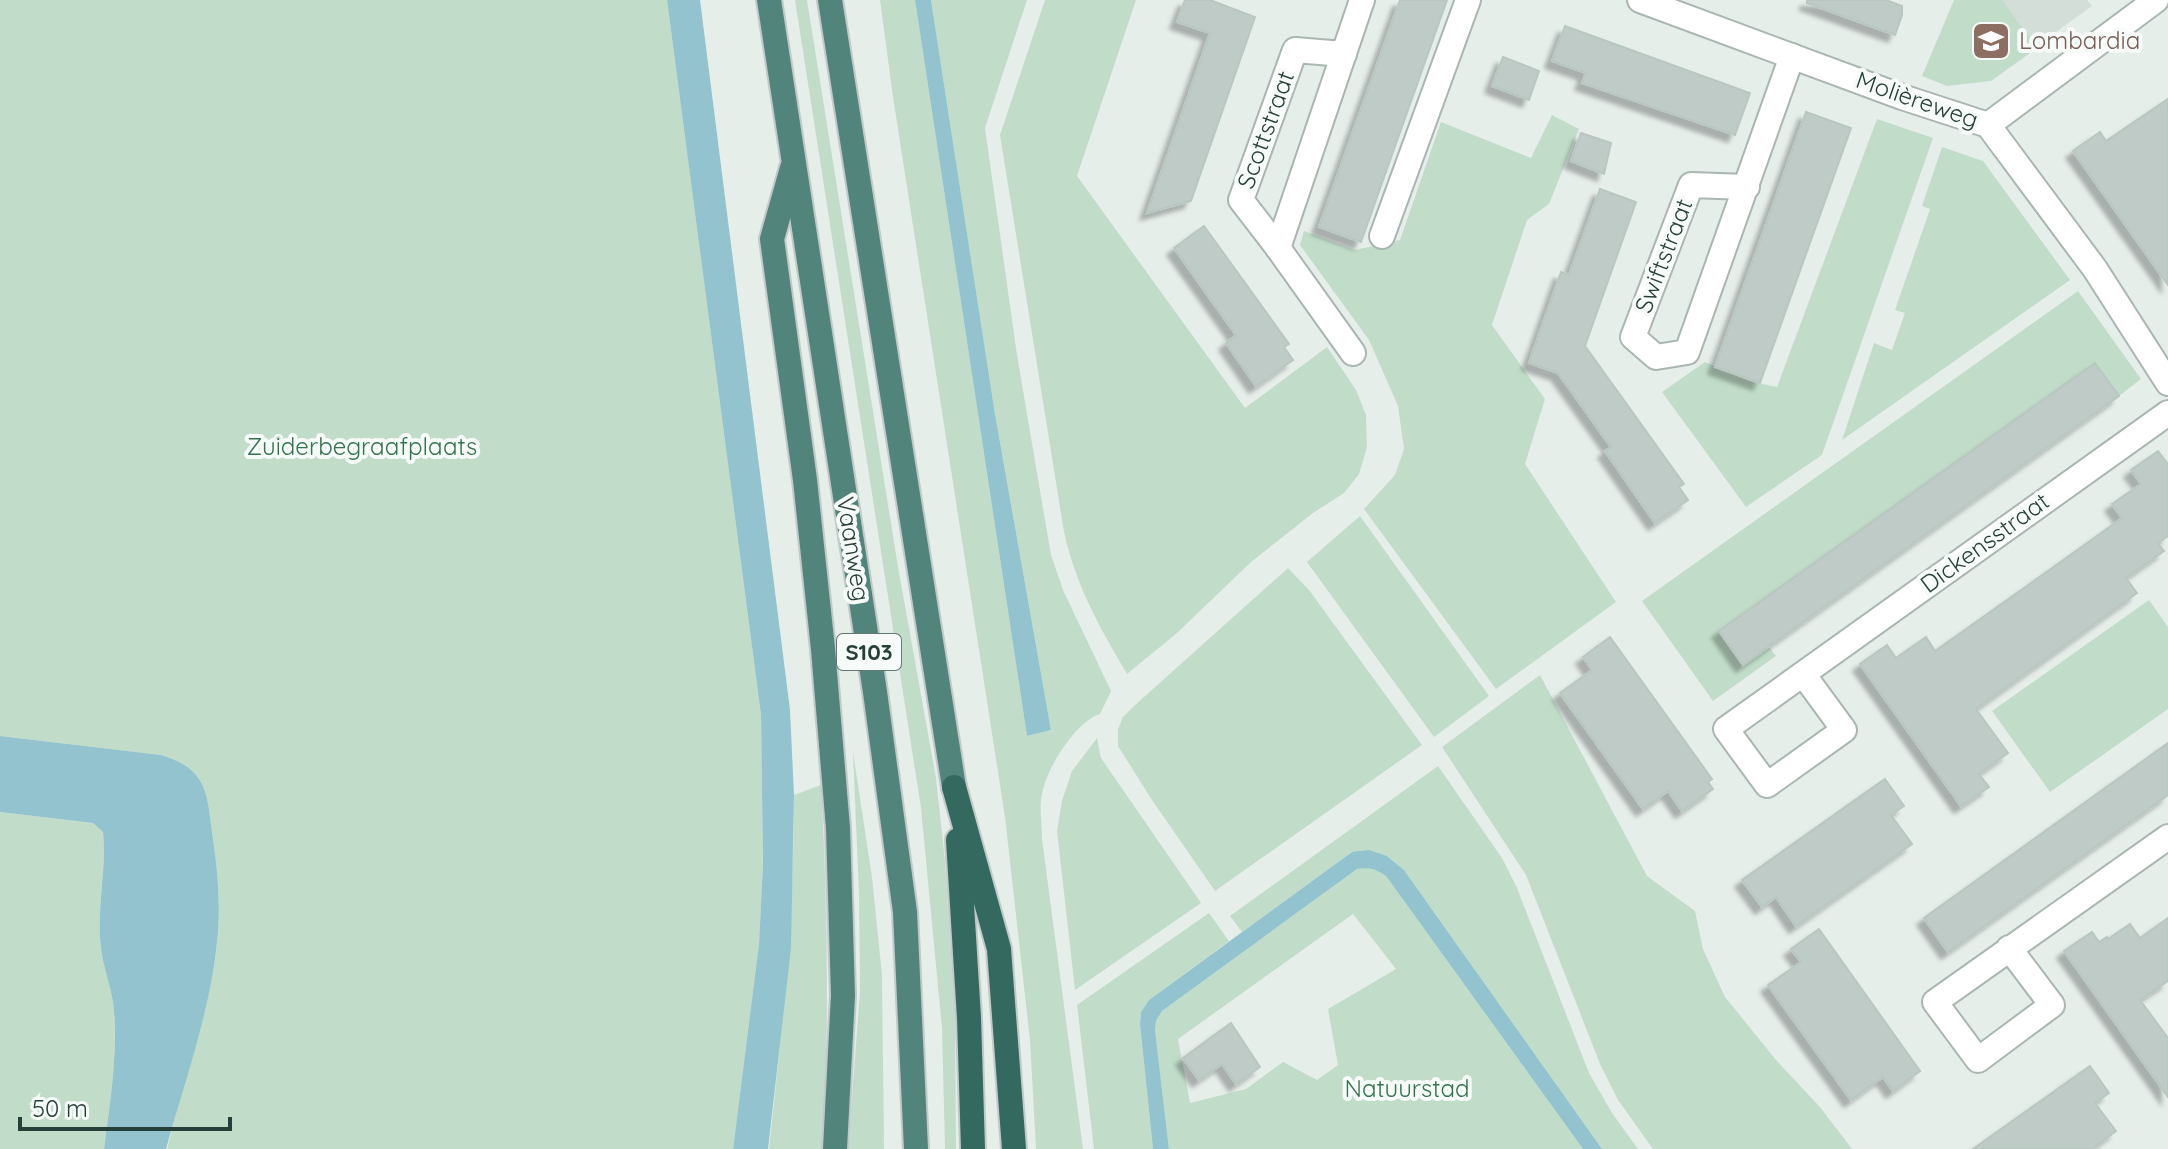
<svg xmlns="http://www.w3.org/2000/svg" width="2168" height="1149" font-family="Quicksand,sans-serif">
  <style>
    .built { fill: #d4ded9 }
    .green { fill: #c1ddc9; fill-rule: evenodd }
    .water { fill: #93c3ce }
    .building { fill: #becbc6; stroke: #b9c7c1; stroke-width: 2; filter: url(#shadow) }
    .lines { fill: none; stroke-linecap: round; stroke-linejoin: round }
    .minor-casing { stroke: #a9b6b1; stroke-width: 28 }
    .trunk-casing { stroke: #c2c9c8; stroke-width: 28 }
    .motorway-casing { stroke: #c2c9c8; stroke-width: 28 }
    .minor { stroke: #fff; stroke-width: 24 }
    .trunk { stroke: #51847a; stroke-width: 24 }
    .motorway { stroke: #34695f; stroke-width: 24 }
    .labels { text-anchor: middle; stroke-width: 8; stroke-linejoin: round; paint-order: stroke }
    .shield { fill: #f6faf8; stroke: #647772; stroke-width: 2 }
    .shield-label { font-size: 22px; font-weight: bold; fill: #263f39 }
    .education-label { font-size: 24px; fill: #785e54; stroke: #f6faf8; text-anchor: start }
    .street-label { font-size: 24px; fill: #263f39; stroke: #f6faf8 }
    .park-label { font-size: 24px; fill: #33734d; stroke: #f6faf8 }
  </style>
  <defs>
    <filter id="shadow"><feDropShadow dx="-7" dy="7" stdDeviation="2" flood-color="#0004"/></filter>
  </defs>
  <rect width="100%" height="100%" fill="#e6eeea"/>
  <!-- built -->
  <polygon class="built" points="1956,0 2087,0 2092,6 1991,79"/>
  <!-- green -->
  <g class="green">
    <path d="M0 0H667L761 715 763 864 759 944 733 1149H167C177 1110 187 1071 198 1031 206 1002 215 973 217 942 221 908 218 873 213 839 207 795 209 769 161 755L0 736Z"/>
    <polygon points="795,0 807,0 898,567 936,778 945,861 955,1013 956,1149 945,1149 942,1028 921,808"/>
    <path d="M880 0H915L1027 736 1051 730 995 414 931 0H1027L985 128 1017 355 1051 555 1063 590 1111 691 1100 714C1076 721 1046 769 1042 794 1039 808 1042 824 1042 839L1083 1149H1036L1030 1040 1005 817 893 97Z"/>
    <path d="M1045 0H1136L1077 176 1245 408 1327 347 1356 390 1366 415 1367 447 1359 474 1344 493 1313 513 1251 562 1177 633 1127 674C1099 626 1076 586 1064 532L1000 135Z"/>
    <polygon points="1954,0 2002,0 2037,48 1991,81 1947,86 1922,76"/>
    <polygon points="1552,115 1579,129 1549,204 1527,220 1492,325 1545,399 1525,464 1616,602 1496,689 1364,509 1395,475 1404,449 1398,406 1369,340 1300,245 1304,231 1355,250 1400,240 1441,122 1531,158"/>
    <polygon points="1877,119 1933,138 1822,455 1746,507 1662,392 1705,362 1749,381 1777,387"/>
    <polygon points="1942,147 1983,161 2070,280 1842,440 1874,343 1892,350 1905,313 1895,310 1930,209 1922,206"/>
    <polygon points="2078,291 2141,379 2119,396 2095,363 1719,631 1743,665 1769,647 1776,656 1713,701 1642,601"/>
    <polygon points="1360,516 1489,696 1434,737 1307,562"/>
    <polygon points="1288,568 1309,590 1422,745 1215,891 1150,797 1118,746 1118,729 1123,717 1134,706"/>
    <polygon points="2149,600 2168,627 2168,709 2050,792 1992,711"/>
    <polygon points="1540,675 1647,876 1695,911 1703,949 1725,997 1776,1060 1820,1107 1852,1149 1653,1149 1618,1100 1600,1064 1526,875 1442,747"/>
    <polygon points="1097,738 1101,758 1201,903 1075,990 1057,831 1062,801 1072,771"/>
    <polygon points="853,752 872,877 882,975 884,1149 848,1149 860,992 859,894"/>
    <polygon points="1438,766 1502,858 1517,888 1589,1073 1612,1113 1638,1149 1602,1149 1404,870 1387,856 1352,852 1242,932 1230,916"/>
    <path d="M821 785C828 907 829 1027 823 1149H769C782 1031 794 914 794 795Z"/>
    <path d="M0 812 93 823 103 832C107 870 96 909 101 948 103 966 110 984 113 1002 119 1048 110 1103 104 1149H0Z"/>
    <path d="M1366 868 1377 869 1386 876 1583 1149H1169L1155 1030 1156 1021 1162 1011 1357 869ZM1353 914 1396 969 1328 1009 1338 1065 1317 1080 1283 1062 1246 1089 1190 1103 1178 1039Z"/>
    <polygon points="1209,913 1229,941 1149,1000 1141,1012 1140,1024 1153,1149 1094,1149 1077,1005"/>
  </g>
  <!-- water -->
  <g class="water">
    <polygon points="667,0 700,0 790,710 794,795 791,948 768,1149 733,1149 759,944 763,864 761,715"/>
    <polygon points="915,0 931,0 995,414 1051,730 1027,736"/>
    <path d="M0 736 161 755C209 769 207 795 213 839 218 873 221 908 217 942 211 1008 184 1084 166 1149H104C110 1103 119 1048 113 1002 110 984 103 966 101 948 96 909 107 870 103 832L93 823 0 812Z"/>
    <path d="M1369 850 1387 856 1404 870 1602 1149H1583L1386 876C1376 869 1370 867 1357 869L1162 1011 1156 1021 1155 1030 1169 1149H1153L1140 1024 1141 1012 1149 1000 1352 852Z"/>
  </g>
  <!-- building -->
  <g class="building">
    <polygon points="1185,0 1210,0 1255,17 1191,201 1147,213 1210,33 1177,22"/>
    <polygon points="1400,0 1447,0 1361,242 1319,227"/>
    <polygon points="1807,0 1886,0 1902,6 1902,15 1895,35 1807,3"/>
    <polygon points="1565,26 1750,93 1735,135 1582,83 1586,73 1552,61"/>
    <polygon points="1503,57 1539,71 1529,100 1492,86"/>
    <polygon points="2168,99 2168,285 2073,151 2100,132 2106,141"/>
    <polygon points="1806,112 1851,128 1760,383 1715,367"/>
    <polygon points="1581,133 1611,143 1604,174 1571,161"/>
    <polygon points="1600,189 1636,202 1585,346 1684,484 1679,487 1688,500 1655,523 1605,451 1611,447 1558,373 1529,363 1561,272 1569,275"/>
    <polygon points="1204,226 1289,344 1284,347 1293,360 1256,386 1226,343 1236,335 1174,248"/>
    <polygon points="2095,363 2119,396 1743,665 1719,631"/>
    <polygon points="2158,451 2168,464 2168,536 2158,543 2164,551 2126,578 2137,593 1976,709 2008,753 1979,774 1989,787 1961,806 1860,664 1887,645 1896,658 1926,637 1935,651 2048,571 2122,518 2112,504 2141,484 2131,470"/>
    <polygon points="1610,637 1712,779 1708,782 1713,789 1682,811 1668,791 1643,809 1560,693 1592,670 1583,657"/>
    <polygon points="2168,743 2168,795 1948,952 1924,918"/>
    <polygon points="1885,779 1904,806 1891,815 1912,844 1796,926 1776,897 1762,907 1742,880"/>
    <polygon points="2168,918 2168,981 2140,1000 2168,1038 2168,1097 2064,951 2092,932 2099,942 2107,937 2108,939 2130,924 2140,938"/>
    <polygon points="1819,929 1920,1071 1893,1091 1883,1077 1851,1100 1768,985 1801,962 1791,949"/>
    <polygon points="1231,1023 1260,1067 1236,1084 1222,1064 1199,1080 1183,1058"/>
    <polygon points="2090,1066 2109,1093 2095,1103 2116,1131 2092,1149 1973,1149"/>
  </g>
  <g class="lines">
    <defs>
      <g id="minor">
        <polyline points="1640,0 1902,97 1988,125 2095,269 2168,383"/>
        <polyline points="1988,125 2156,0"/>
        <polyline points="1747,187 1691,185 1633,337 1656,357 1687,352 1792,56"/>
        <polyline points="1382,236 1468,0"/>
        <polyline points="1278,248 1241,200 1295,50 1344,54"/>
        <polyline points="1353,353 1278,248 1362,0"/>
        <polyline points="1803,674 1844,730 1767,785 1726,729 2168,413"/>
        <polyline points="2009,948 2052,1005 1978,1060 1935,1002 2168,837"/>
      </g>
      <g id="trunk">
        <polyline points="769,0 875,692 905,912 916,1149"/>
        <polyline points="830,0 954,787"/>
        <polyline points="792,168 772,239 805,480 823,649 838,828 843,995 835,1149"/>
      </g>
      <g id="motorway">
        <polyline points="954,787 999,949 1014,1149"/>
        <polyline points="958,840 969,1018 973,1149"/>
      </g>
    </defs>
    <!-- minor casing -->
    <use href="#minor" class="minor-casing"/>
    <!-- trunk casing -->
    <use href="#trunk" class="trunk-casing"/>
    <!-- motorway casing -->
    <use href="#motorway" class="motorway-casing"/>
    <!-- minor -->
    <use href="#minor" class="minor"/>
    <!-- trunk -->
    <use href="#trunk" class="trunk"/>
    <!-- motorway -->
    <use href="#motorway" class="motorway"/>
  </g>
  <!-- icons -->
  <defs>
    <symbol id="school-square" viewBox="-11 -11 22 22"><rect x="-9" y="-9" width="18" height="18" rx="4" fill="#8d6e63" stroke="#f6faf8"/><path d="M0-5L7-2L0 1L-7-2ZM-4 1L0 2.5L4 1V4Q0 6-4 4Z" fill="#fff"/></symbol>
  </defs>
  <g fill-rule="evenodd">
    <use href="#school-square" x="1969" y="19" width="44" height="44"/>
  </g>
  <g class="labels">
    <!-- shield labels -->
    <rect class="shield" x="837" y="634" width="64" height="36" rx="6"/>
    <g class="shield-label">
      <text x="869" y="660">S103</text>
    </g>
    <!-- education labels -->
    <g class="education-label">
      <text x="2019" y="49">Lombardia</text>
    </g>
    <!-- street labels -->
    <g class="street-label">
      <text transform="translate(1917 100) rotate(19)" y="8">Molièreweg</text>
      <text transform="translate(1266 130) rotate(-70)" y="8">Scottstraat</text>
      <text transform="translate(1664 256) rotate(-69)" y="8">Swiftstraat</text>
      <text transform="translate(1985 543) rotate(-36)" y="8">Dickensstraat</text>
      <text transform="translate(853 549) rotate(81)" y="8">Vaanweg</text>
    </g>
    <!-- park labels -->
    <g class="park-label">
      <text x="362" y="455">Zuiderbegraafplaats</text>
      <text x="1407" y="1097">Natuurstad</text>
    </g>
  </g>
  <!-- scale -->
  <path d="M20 1117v12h210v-12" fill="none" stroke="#263f39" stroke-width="4"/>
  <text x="32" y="1117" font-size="24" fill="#263f39" stroke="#f6faf8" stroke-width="6" paint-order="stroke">50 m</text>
</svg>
